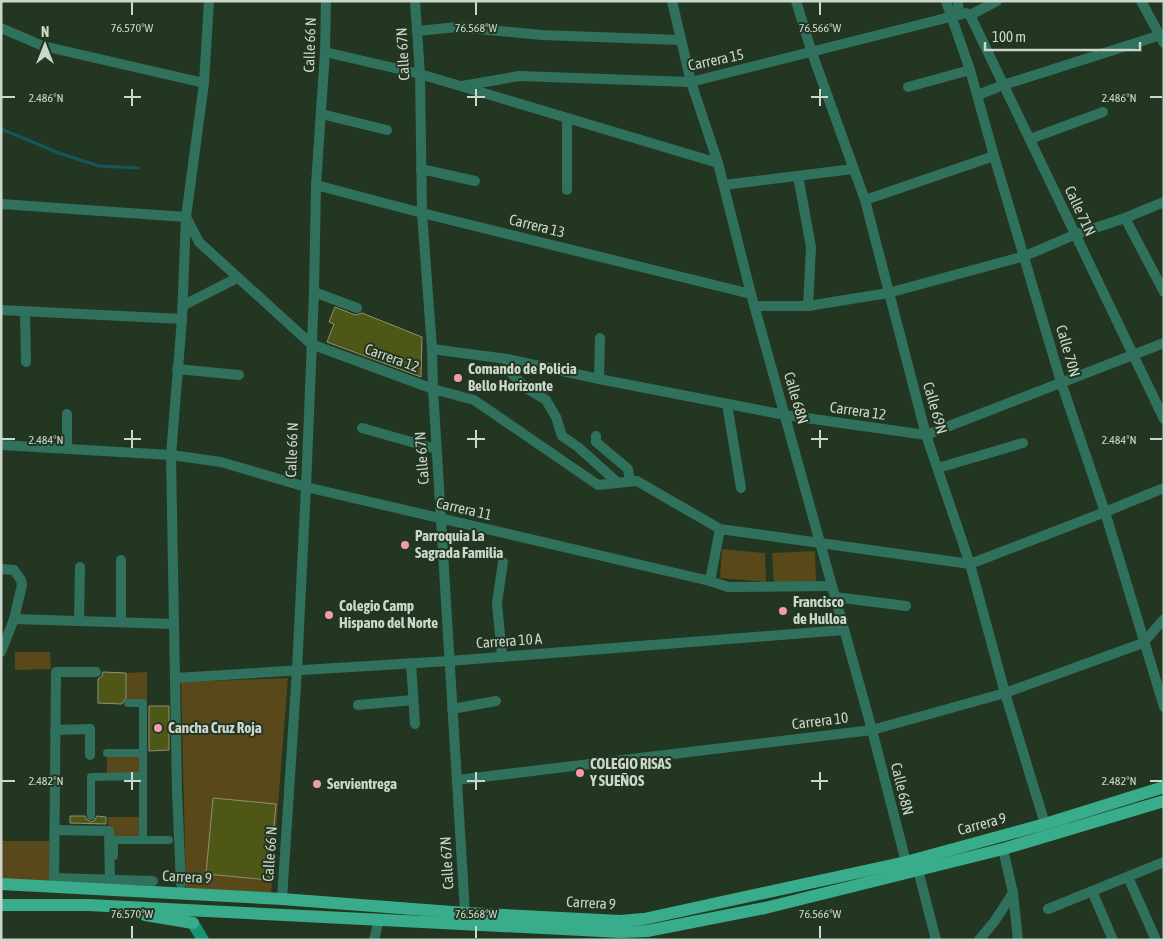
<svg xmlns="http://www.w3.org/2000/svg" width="1165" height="941" font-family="'Asap Condensed',sans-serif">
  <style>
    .green { fill: #594819 }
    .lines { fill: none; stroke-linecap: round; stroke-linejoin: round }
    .stream { stroke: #145859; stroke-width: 3 }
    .building { fill: #4f5717; stroke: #8d9275 }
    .pedestrian { stroke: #2f715d; stroke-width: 8 }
    .minor { stroke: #2f715d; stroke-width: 10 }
    .secondary { stroke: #159575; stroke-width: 12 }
    .primary { stroke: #38ac8b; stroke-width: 12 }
    .ticks { fill: none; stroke: #ccd7cb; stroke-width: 2 }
    .poi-dot { fill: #f39aab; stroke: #233622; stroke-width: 2 }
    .labels { text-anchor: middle; stroke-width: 4; stroke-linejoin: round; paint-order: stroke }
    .street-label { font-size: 15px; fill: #ccd7cb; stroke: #233622 }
    .poi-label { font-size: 15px; font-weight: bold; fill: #ccd7cb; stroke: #233622; text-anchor: start }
    .ticks-label { font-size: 12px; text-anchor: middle; fill: #ccd7cb; stroke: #233622; stroke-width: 4; stroke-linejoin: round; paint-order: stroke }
  </style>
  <rect width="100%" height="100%" fill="#233622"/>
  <!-- green -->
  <g class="green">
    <polygon points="722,549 765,553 766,582 720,578"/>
    <polygon points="815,551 816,582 774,585 772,553"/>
    <polygon points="15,652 50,652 51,669 15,670"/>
    <polygon points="147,672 147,702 126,702 126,673"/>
    <polygon points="288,678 271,895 186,889 181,682"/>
    <rect x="107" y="754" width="35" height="21"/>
    <rect x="108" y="817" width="33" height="21"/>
    <polygon points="1,841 52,841 52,883 1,880"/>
  </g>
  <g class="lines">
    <!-- stream -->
    <polyline class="stream" points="1,129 59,153 99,166 138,168"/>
  </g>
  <!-- building -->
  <g class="building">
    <polygon points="335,307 355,315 362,313 422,337 421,377 327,342 334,324 329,322"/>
    <polygon points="103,672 126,673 126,698 122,704 98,703 98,679 102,676"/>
    <polygon points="149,706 169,706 169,750 149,751"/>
    <polygon points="213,798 276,804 269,880 206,874"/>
    <polygon points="70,816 85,816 86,819 91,822 94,821 97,816 106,817 106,824 70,823"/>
  </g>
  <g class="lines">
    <!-- pedestrian -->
    <g class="pedestrian">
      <polyline points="128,703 143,703 143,840"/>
      <polyline points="107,753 143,753"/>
      <polyline points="91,816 91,777 143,776"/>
      <polyline points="114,856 114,840 169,840"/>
    </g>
    <!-- minor -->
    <g class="minor">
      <polyline points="415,1 420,74 422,213 432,349 433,389 465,913"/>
      <polyline points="672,1 691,82 718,163 751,294 872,730 906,862"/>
      <polyline points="796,1 812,53 865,200 926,435 970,564 1005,693 1045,824"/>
      <polyline points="946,1 970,70 994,156 1061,382 1105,512 1164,707"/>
      <polyline points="958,1 959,15"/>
      <polyline points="1141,1 1164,43"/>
      <polyline points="970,15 1164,419"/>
      <polyline points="970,15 997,1"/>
      <polyline points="1,28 43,46 204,83"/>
      <polyline points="417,31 457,27 542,35 681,40"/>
      <polyline points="325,52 420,74 718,163"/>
      <polyline points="462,86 519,76 691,82 966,13 970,15"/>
      <polyline points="908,87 970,70"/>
      <polyline points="978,95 1003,85 1164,34"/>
      <polyline points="321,114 387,130"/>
      <polyline points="567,118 567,190"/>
      <polyline points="1030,139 1103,112"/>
      <polyline points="421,169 475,181"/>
      <polyline points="798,176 811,247 808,306"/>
      <polyline points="316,185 422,213 751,294"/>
      <polyline points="724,185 853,169"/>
      <polyline points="865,200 994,156"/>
      <polyline points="1,204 186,217 199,242 311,344 433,389 474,400 598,485 637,481 720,529 970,564 1105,512 1164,488"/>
      <polyline points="1125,218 1164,292"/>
      <polyline points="314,292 357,308"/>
      <polyline points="182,306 237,278"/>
      <polyline points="754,306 808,306 888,293 1025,256 1074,235 1125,218 1164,202"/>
      <polyline points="1,310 182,319"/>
      <polyline points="25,312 26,362"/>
      <polyline points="432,349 507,359 599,379 785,415 926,435 1164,343"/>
      <polyline points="507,359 510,372 526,388 546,400 556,417 562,436 578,447 617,482"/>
      <polyline points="177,369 239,375"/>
      <polyline points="599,379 600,338"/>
      <polyline points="727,404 741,488"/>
      <polyline points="362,428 436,449"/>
      <polyline points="596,436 596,442 628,469 630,481"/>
      <polyline points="1,445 171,455 221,462 306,487 710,581 728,587 832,586"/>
      <polyline points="67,449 67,414"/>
      <polyline points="938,468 1023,443"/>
      <polyline points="1,569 14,570 21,580 22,585 14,619 1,652"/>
      <polyline points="710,581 720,529"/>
      <polyline points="835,597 906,606"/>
      <polyline points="14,619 174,624"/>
      <polyline points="79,621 80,567"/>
      <polyline points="121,622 121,560"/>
      <polyline points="502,657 497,603 503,562"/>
      <polyline points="411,663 415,724"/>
      <polyline points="175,678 449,661 844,630"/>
      <polyline points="358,705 413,700"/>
      <polyline points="452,709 496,701"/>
      <polyline points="55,730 90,729 90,755"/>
      <polyline points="457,780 872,730 1005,693 1143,643 1164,619"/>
      <polyline points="55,830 109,831 110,879"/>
      <polyline points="1003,849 1013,893 1018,940"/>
      <polyline points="918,870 936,940"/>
      <polyline points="1128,877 1156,940"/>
      <polyline points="54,878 153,881"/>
      <polyline points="181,884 177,792 171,455 182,319 186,217 204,83 209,1"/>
      <polyline points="54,886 56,672 96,672"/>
      <polyline points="1092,891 1113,940"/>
      <polyline points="282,899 297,669 306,487 314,292 316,185 325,52 326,1"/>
      <polyline points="1048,909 1164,862"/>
      <polyline points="374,940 379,920"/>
      <polyline points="979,940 994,922 1013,893"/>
    </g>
    <!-- secondary -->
    <polyline class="secondary" points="193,923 203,940"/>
    <!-- primary -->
    <g class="primary">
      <polyline points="1,884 282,899 465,913 620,921 644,919 906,862 1045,824 1164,787"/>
      <polyline points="1,905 88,905 621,932 647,931 765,908 1003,849 1164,801"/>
      <polyline points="145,915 193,923"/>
    </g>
  </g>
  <!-- ticks -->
  <path class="ticks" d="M132 2V15M476 2V15M820 2V15M132 89V106M476 89V106M820 89V106M2 97H15M124 97H141M467 97H485M811 97H828M1150 97H1162M132 430V448M476 430V448M820 430V448M2 439H15M124 439H141M467 439H485M811 439H828M1150 439H1162M132 772V790M476 772V790M820 772V790M2 781H15M124 781H141M467 781H485M811 781H828M1150 781H1162M132 926V938M476 926V938M820 926V938"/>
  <!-- markers -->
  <g class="poi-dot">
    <circle cx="458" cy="378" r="5"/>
    <circle cx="405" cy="545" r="5"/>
    <circle cx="783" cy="611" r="5"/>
    <circle cx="329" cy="615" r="5"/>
    <circle cx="158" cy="728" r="5"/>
    <circle cx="580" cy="773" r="5"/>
    <circle cx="317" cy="784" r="5"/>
  </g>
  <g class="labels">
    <!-- street labels -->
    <g class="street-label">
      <text transform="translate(310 45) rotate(-88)" y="5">Calle 66 N</text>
      <text transform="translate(403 54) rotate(-93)" y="5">Calle 67N</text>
      <text transform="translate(716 60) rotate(-12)" y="5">Carrera 15</text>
      <text transform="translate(1080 211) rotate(65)" y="5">Calle 71N</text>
      <text transform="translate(537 226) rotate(14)" y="5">Carrera 13</text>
      <text transform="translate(1068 351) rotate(74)" y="5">Calle 70N</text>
      <text transform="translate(392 358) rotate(20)" y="5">Carrera 12</text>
      <text transform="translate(796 398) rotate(74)" y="5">Calle 68N</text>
      <text transform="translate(935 408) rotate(74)" y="5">Calle 69N</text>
      <text transform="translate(858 411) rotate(8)" y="5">Carrera 12</text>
      <text transform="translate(292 450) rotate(-88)" y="5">Calle 66 N</text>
      <text transform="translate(422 458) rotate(-94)" y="5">Calle 67N</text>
      <text transform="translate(464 509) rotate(13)" y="5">Carrera 11</text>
      <text transform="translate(509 641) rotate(-4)" y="5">Carrera 10 A</text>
      <text transform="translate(820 721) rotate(-7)" y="5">Carrera 10</text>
      <text transform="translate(902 789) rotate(76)" y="5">Calle 68N</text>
      <text transform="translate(982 824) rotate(-15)" y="5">Carrera 9</text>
      <text transform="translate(270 854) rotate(-86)" y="5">Calle 66 N</text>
      <text transform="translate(447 863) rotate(-93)" y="5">Calle 67N</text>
      <text transform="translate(187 877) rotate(3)" y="5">Carrera 9</text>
      <text transform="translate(591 903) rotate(3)" y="5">Carrera 9</text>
    </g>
    <!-- poi labels -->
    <g class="poi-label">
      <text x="468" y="374">Comando de Policia<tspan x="468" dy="17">Bello Horizonte</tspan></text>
      <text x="415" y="541">Parroquia La<tspan x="415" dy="17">Sagrada Familia</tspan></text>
      <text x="793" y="607">Francisco<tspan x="793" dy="17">de Hulloa</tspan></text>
      <text x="339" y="611">Colegio Camp<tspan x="339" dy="17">Hispano del Norte</tspan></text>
      <text x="168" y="733">Cancha Cruz Roja</text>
      <text x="590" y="769">COLEGIO RISAS<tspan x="590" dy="17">Y SUEÑOS</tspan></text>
      <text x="327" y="789">Servientrega</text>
    </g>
  </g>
  <g class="ticks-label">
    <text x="132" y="32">76.570°W</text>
    <text x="476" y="32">76.568°W</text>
    <text x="820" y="32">76.566°W</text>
    <text x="46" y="102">2.486°N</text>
    <text x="1119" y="102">2.486°N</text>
    <text x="46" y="444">2.484°N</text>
    <text x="1119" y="444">2.484°N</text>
    <text x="46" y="785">2.482°N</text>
    <text x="1119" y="785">2.482°N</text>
    <text x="132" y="918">76.570°W</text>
    <text x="476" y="918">76.568°W</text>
    <text x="820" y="918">76.566°W</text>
  </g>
  <!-- border -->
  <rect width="1165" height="941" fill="none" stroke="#ccd7cb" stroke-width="5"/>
  <!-- north arrow -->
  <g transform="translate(45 45)" stroke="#233622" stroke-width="4" paint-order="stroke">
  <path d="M0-4L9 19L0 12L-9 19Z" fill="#ccd7cb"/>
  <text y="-8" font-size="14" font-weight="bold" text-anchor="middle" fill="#ccd7cb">N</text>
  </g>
  <!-- scale -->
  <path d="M985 42v8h155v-8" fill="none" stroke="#ccd7cb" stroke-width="2.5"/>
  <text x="992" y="42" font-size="15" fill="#ccd7cb" stroke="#233622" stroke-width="4" paint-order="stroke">100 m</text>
</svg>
